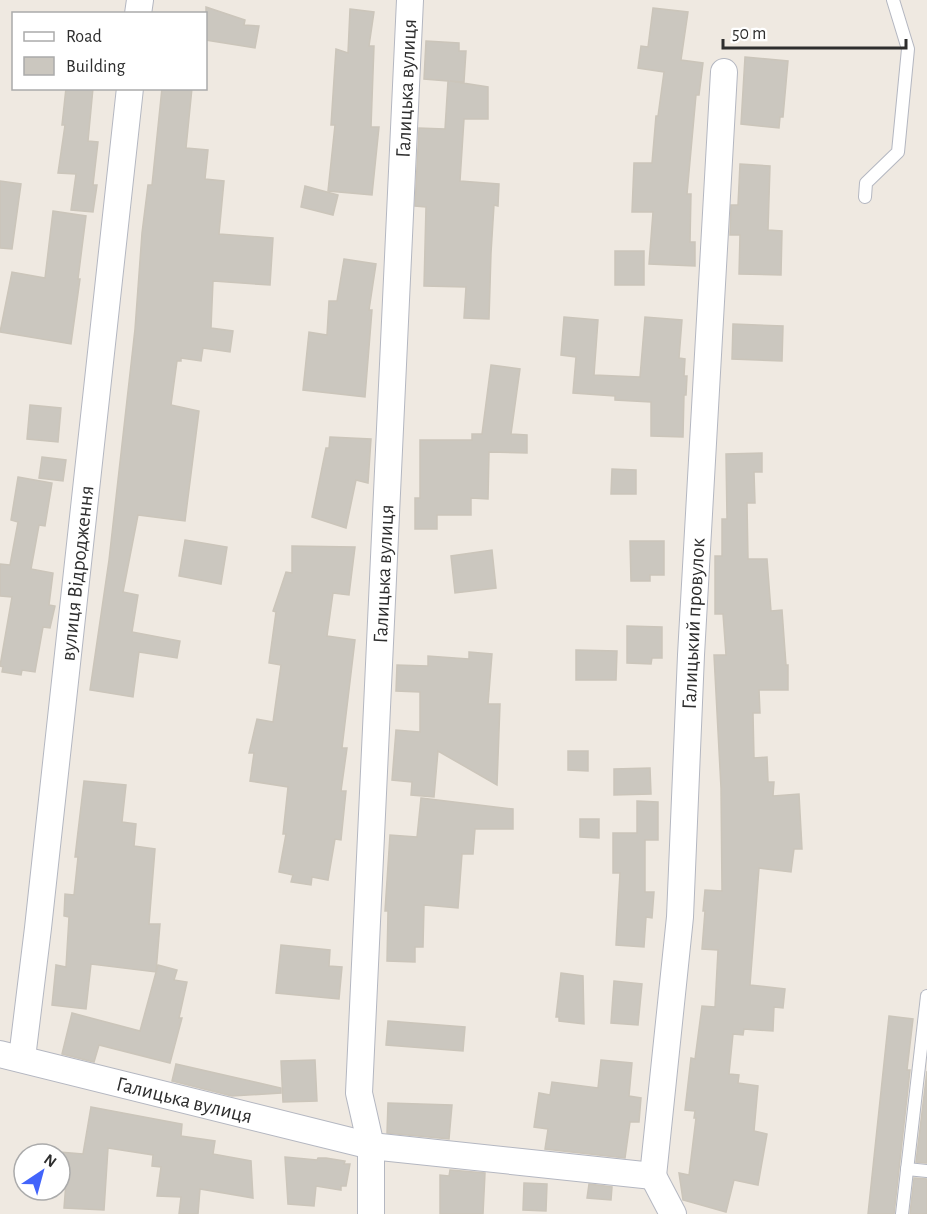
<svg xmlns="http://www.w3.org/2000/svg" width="927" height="1214" font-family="'Alegreya Sans',sans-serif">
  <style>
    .building { fill: #cbc7bf; stroke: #cbc5ba; stroke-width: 1.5 }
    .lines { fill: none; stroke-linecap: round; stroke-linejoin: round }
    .lane-casing { stroke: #b4b7c1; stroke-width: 14 }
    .street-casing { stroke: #b4b7c1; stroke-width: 28 }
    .lane { stroke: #fff; stroke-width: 12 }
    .street { stroke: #fff; stroke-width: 26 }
    .labels { text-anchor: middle; stroke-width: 5; stroke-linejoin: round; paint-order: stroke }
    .street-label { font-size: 21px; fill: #2e2e2e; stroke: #fff }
  </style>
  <rect width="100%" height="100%" fill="#efe9e1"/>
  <!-- building -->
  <g class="building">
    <polygon points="206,7 245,20 244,25 259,26 255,48 206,40"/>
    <polygon points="653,8 688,12 681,60 703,63 699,95 696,95 687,194 691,194 690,242 695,242 695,266 649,264 653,212 632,212 634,163 652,163 656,116 658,116 664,72 638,68 641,46 648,47"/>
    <polygon points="350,9 374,12 369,46 374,46 371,127 379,127 372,195 328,191 335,125 331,125 336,49 348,53"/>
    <polygon points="426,41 459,43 459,51 466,51 464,82 450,81 488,87 488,119 464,119 460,181 499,184 498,206 494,205 491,253 489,319 464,318 466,287 424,286 426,207 415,206 419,128 445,129 448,81 424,79"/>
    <polygon points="745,57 788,61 783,117 780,117 779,128 741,124"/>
    <polygon points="66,88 93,88 88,141 98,142 93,185 97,185 93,212 71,210 76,174 58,173 65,125 62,125"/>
    <polygon points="162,88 192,88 186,148 208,150 205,179 224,181 219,234 273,238 270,285 213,281 211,328 233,331 230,352 203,348 201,361 181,358 181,361 177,361 171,405 199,411 185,521 138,515 123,592 138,595 132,632 180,641 177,658 139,652 133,697 90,690 109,560 135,329 142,233 148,185 152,185"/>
    <polygon points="740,164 770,166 768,230 782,231 781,275 739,274 740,235 730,235 731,205 738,205"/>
    <polygon points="0,181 21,184 12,249 0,248"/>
    <polygon points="305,186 338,195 333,215 301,207"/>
    <polygon points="53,211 86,216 78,279 80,279 71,344 0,332 12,272 45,278"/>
    <rect x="615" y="251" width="29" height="34"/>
    <polygon points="344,259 376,264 369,310 372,310 365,397 303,390 309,332 327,335 329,301 337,301"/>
    <polygon points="564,317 598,320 594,375 640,377 645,317 682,320 679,358 685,359 684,376 687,376 686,395 684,395 683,437 651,436 651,402 615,400 615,396 573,393 576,357 561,355"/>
    <polygon points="733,324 783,326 782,361 732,359"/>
    <polygon points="491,365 520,369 511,434 527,435 527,453 489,452 488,499 471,498 471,515 437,515 437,529 415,529 415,498 420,498 420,440 472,440 472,434 482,434"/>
    <polygon points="30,405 61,408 58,442 27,439"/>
    <polygon points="330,437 371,439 368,483 356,480 346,528 312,517 326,448 329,448"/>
    <polygon points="762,453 762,472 754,472 755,503 747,503 748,559 767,559 771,611 782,610 786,665 788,665 788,690 759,690 760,713 753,713 754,758 767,757 768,782 774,782 773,796 799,794 802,849 794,849 791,872 759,868 750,985 785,989 783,1008 774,1007 773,1031 744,1029 743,1035 733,1034 729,1074 739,1075 738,1083 758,1086 754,1131 767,1134 758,1185 734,1180 726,1212 683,1200 679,1173 689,1175 696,1118 694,1118 695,1111 685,1110 691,1058 695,1059 702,1006 715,1007 718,950 702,949 705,911 703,911 705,890 722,891 721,788 714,655 726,655 723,614 715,614 715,556 722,556 722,519 727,519 726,454"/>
    <polygon points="42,457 66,460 63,481 39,478"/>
    <polygon points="612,469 636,470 636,494 611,494"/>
    <polygon points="18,477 52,483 45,526 39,525 31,569 53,573 49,605 55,606 50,628 43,627 35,672 22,670 21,675 2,672 3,667 0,666 12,597 0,596 0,564 10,565 18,522 11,520"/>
    <polygon points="185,540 227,547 221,584 179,576"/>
    <polygon points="630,541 664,541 664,575 650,575 650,581 631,581"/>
    <polygon points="292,546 355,547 349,595 333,593 327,636 355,640 342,748 347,748 341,791 346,791 341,840 335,839 328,880 312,877 311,885 291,882 293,875 279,872 286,834 283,834 288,787 250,781 254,753 249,753 257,719 273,722 281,665 269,663 276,612 273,611 286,572 292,573"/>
    <polygon points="492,550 496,588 455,593 451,556"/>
    <polygon points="627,626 662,627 662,658 652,658 651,664 627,663"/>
    <polygon points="576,650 617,651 616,680 576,680"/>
    <polygon points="469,652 492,654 488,704 500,704 497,785 438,751 434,797 411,795 412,782 392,780 396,730 420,732 420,692 396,691 397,665 428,666 428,656 469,659"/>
    <polygon points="568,751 588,751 588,771 568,770"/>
    <polygon points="650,768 651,794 614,795 614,769"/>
    <polygon points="84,781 126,785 122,822 136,824 134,846 155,849 149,924 160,924 156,972 91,964 86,1009 52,1005 56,965 66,967 69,917 64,916 65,894 74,895 78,857 75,857"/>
    <polygon points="421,798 513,809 513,829 475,829 473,854 462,854 458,908 424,905 423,947 415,947 415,962 387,961 388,911 385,911 390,835 417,837"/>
    <polygon points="637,801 658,802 658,840 645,840 645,892 654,892 652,918 646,917 644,947 616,945 620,873 613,873 613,833 637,833"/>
    <polygon points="580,819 599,819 599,838 580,837"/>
    <polygon points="281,945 330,950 329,966 342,967 339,999 276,993"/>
    <polygon points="158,965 177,970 174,980 187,982 179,1018 182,1018 170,1063 99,1045 94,1062 62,1054 72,1013 140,1031"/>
    <polygon points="561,973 583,976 584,1024 559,1021 559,1017 556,1017"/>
    <polygon points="614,981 642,984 638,1025 611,1023"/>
    <polygon points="889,1016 913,1019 907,1070 910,1070 894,1214 868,1214"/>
    <polygon points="388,1021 465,1027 463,1051 386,1045"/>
    <polygon points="315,1060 317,1101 283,1102 281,1061"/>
    <polygon points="601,1060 632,1063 629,1096 641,1098 639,1122 630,1122 625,1158 545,1149 548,1129 534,1127 539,1093 550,1095 552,1082 598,1088"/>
    <polygon points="176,1064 281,1088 281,1093 232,1096 172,1081"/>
    <polygon points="927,1071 927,1163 916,1162"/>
    <polygon points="388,1103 452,1105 449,1139 387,1133"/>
    <polygon points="91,1107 182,1124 181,1136 215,1141 213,1154 251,1161 253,1198 200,1189 198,1214 179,1214 181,1197 157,1196 161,1167 152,1166 153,1155 108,1148 104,1210 64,1208 66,1182 60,1181 60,1152 83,1154"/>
    <polygon points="285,1157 317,1160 318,1158 326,1158 345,1161 344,1164 350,1164 346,1186 341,1186 341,1190 316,1186 314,1206 288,1204"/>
    <polygon points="450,1170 485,1173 483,1214 440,1214 440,1175 449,1176"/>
    <polygon points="914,1178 927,1179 927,1214 910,1214"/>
    <polygon points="524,1183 547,1184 546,1211 523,1210"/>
    <polygon points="589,1184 612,1187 611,1200 587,1198"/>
  </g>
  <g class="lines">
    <defs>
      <g id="lane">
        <polyline points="865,197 866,183 898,152 908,49 893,0"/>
        <polyline points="907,1169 927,1171"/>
        <polyline points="902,1214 927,996"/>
      </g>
      <g id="street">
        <polyline points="138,14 140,0"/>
        <path id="s1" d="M0 1054 371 1146 653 1176"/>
        <path id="s2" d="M22 1058 38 928 130 88"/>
        <path id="s3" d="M653 1176 680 917 691 655 724 72"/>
        <polyline points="653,1176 673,1214"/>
        <path id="s4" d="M371 1214V1146L359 1093 410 0"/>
      </g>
    </defs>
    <!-- lane casing -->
    <use href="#lane" class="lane-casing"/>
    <!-- street casing -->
    <use href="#street" class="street-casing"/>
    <!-- lane -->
    <use href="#lane" class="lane"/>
    <!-- street -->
    <use href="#street" class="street"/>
  </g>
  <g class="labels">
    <!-- street labels -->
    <g class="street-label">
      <text dy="7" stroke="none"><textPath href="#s4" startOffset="1128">Галицька вулиця</textPath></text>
      <text dy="7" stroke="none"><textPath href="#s2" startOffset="488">вулиця Відродження</textPath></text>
      <text dy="7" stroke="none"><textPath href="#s4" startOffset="642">Галицька вулиця</textPath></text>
      <text dy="7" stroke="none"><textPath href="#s3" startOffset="554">Галицький провулок</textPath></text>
      <text dy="7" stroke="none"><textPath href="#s1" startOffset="190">Галицька вулиця</textPath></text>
    </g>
  </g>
  <!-- legend -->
  <rect x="12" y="12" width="195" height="78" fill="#ffffff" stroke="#ababab" stroke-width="1.5"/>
  <rect x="24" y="32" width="30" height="9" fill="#ffffff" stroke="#ababab" stroke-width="1.5"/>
  <text x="66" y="42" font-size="18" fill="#2e2e2e">Road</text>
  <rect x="24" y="57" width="30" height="18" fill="#cbc7bf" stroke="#ababab" stroke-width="1.5"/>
  <text x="66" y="72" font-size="18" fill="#2e2e2e">Building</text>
  <!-- north arrow -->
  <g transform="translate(42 1172) rotate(36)"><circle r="28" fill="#ffffff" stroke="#ababab" stroke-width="1.5"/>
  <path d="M0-4.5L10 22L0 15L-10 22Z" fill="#4264fb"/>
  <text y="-9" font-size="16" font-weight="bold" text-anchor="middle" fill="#2e2e2e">N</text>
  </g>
  <!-- scale -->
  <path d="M723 39v9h183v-9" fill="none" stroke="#2e2e2e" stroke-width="3"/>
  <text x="732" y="39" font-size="18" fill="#2e2e2e" stroke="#ffffff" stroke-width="4.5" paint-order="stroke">50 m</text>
</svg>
